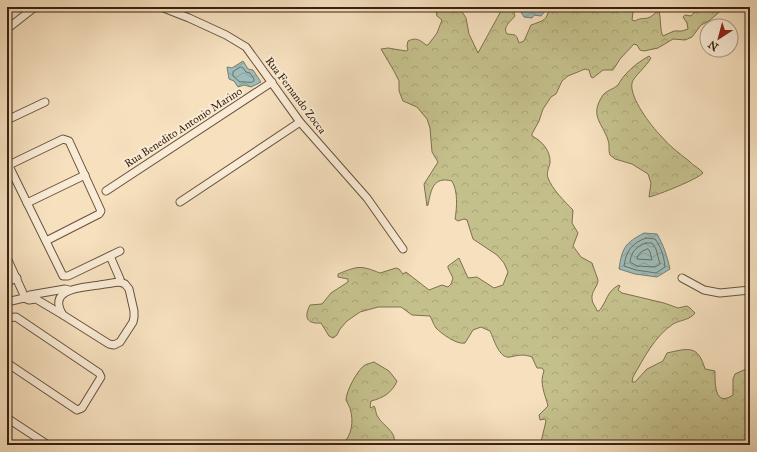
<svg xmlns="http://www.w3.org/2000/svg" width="757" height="452" font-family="'IM FELL Great Primer',serif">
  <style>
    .forest { fill: url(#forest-crowns); stroke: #7e704e }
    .water { fill: url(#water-waves); stroke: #757e75 }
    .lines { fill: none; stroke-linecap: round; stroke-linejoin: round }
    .shore { stroke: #6b6e64; stroke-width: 1 }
    .minor-casing { stroke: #68513c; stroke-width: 9 }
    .minor { stroke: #f9ebd5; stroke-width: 7 }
    .labels { text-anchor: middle; stroke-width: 4; stroke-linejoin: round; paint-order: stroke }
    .street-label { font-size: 11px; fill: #382110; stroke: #f9ebd5 }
  </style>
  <defs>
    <pattern id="forest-crowns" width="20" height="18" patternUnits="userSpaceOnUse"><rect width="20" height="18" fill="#c4c08c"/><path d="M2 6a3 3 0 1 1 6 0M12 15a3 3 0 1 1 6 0" fill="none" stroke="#a9a578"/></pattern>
    <pattern id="water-waves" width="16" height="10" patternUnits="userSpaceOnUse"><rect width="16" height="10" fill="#9ebcb8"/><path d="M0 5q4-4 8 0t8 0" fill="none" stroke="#89a19d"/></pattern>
  </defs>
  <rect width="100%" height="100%" fill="#f6e0be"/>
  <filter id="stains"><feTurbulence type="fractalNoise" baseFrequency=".005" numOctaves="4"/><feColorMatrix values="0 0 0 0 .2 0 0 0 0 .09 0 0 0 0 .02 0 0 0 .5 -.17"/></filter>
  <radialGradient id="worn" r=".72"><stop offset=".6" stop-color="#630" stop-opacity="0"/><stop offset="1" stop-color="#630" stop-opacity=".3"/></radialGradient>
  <!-- forest -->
  <g class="forest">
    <path d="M435 7H459L466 18 469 34 478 53 501 11V7H512L515 16C511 21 502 27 507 34 517 35 516 34 519 43L524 41 531 25C545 20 546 21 550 7L558 9V7H636L633 12 632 20 635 21C640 18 642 19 648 18 652 17 655 12 659 11 661 19 660 32 663 36L674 31H682L688 29 687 23 683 17 685 15 691 16 699 7H725L709 21 701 25 692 37 685 40 673 39 658 48 644 51 640 50 637 45 634 44 620 59 613 70H603L593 78 591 77 589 70 585 69 568 76 562 81 556 94 551 97 543 109 539 121 532 134V136C542 141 551 151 550 163 549 168 546 173 548 178 552 189 565 202 573 210L572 223 578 233 573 246 581 257 592 263 598 280C598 287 591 291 592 299 592 304 596 306 597 311H599C608 300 606 292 619 285L620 286 618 290 622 293 664 303 678 308 687 306 690 308 695 313C690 320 680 320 673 324 654 337 644 358 633 377L632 382H635L647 369 663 361 667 353C689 348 698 345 705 369L715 371C715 382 714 408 733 395V379L735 374 746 369H750V445H536L541 442 546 421 545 419 540 420 539 415 548 406C545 394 539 383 544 371L542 368H537L532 357C524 354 519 355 510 357 499 359 494 339 490 331L481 327 473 330 465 343C457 345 442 334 436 328 434 325 432 320 430 316L412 315 401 307H378L360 312 347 321 340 329 337 335 333 338 329 336 321 323C306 324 304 317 310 305L322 304 331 293 348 282V279L338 277V274C358 266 360 265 380 273L396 268 399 269 403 274 406 272 429 290 442 285 448 287 451 284 453 278 448 268V266L459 258 468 278 477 277 494 288 503 285 508 272 504 263 497 255 473 239 467 220 464 219 458 221 455 219C457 208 458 191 452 181 433 176 431 190 428 205L427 206 424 184 438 162 432 152 430 128 427 119 417 107 403 101 399 91V81L394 71 381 49 388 48 406 51 408 50 407 46 408 41C416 37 420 40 426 45H428L437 33 442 20 437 16Z"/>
    <path d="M649 56 651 58C647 66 633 77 632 83 629 97 651 126 661 136 669 146 679 153 689 161 693 166 700 168 703 173 698 179 658 195 649 197L651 183 648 174 632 164 615 159 610 155C608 150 610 145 608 140 602 122 589 116 603 95 607 90 614 89 618 85 620 82 622 78 625 75 632 67 640 61 649 56Z"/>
    <path d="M374 362 389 371 397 381C392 393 383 398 371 401L370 407 371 408 374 406 375 408C376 411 376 415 378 417 383 426 399 433 393 445H342C352 435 354 422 350 408 349 406 347 402 346 400 346 391 358 369 365 365 367 364 371 363 374 362Z"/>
  </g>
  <!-- water -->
  <g class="water">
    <polygon points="518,7 546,7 545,11 541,16 534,15 532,18 524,17"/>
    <polygon points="243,61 248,69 253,70 261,82 251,87 244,85 238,87 234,81 229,79 227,67 232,68"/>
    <path d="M644 233 657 234C664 246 667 256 670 269L657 277 635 274 619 269C622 248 625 243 644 233Z"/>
  </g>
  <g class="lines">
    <!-- shore -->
    <g class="shore">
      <path d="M241 67 243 68 246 72 250 73 254 79V81C250 84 245 81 240 82L233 76V72Z"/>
      <path d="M646 238 655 239C661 247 664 256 665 267L656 273 636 270 624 266C626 251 632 243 646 238Z"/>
      <path d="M646 243H652L656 249 660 264 655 267 637 266 630 262C631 252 636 247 646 243Z"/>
      <polygon points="648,249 650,252 652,260 637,259 637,257 641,252"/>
    </g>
    <defs>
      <g id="minor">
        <polyline points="161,7 189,18 226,35 246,47 300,122 367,198 403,249"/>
        <polyline points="7,29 35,7"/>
        <polyline points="7,120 45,102"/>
        <polyline points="7,162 63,276 68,276 120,251"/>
        <polyline points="9,165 63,139 69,141 101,211 99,214 46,241"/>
        <polyline points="106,191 272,82"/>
        <polyline points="180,202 300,122"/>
        <polyline points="27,203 85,175"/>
        <polyline points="110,256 120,279 120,282"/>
        <polyline points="7,258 23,293 24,298"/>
        <polyline points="682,278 704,290 720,293 750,290"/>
        <polyline points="7,282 17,278"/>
        <path d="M120 282 125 284 129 289 134 311V317L133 322 120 342 114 345 109 344 63 315C48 291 76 288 92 286 101 285 110 283 120 282Z"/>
        <polyline points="24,298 29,300 36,299 63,315"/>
        <polyline points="7,302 24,298 30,295 65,289 69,290"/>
        <polyline points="7,318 16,317 99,373 101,377 82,408 77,410 7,363"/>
        <polyline points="7,418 48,445"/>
      </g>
    </defs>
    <!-- minor casing -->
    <use href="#minor" class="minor-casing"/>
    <!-- minor -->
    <use href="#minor" class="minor"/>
  </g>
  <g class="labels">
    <!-- street labels -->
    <g class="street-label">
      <text transform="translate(296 95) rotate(53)" y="4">Rua Fernando Zocca</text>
      <text transform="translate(183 127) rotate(-33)" y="4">Rua Benedito Antonio Marino</text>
    </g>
  </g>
  <!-- margin -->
  <rect width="757" height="452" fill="none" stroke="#f6e0be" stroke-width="24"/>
  <rect x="8" y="8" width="741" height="436" fill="none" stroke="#382110" stroke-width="2"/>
  <rect x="12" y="12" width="733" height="428" fill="none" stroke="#382110"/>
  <!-- north arrow -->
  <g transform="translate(719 38) rotate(216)"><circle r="19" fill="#f9ebd5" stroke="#ac9a86"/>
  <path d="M0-3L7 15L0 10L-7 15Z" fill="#8f2418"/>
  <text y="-6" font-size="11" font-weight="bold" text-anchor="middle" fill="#382110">N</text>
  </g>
  <rect width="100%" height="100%" filter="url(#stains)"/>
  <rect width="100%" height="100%" fill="url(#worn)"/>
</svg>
